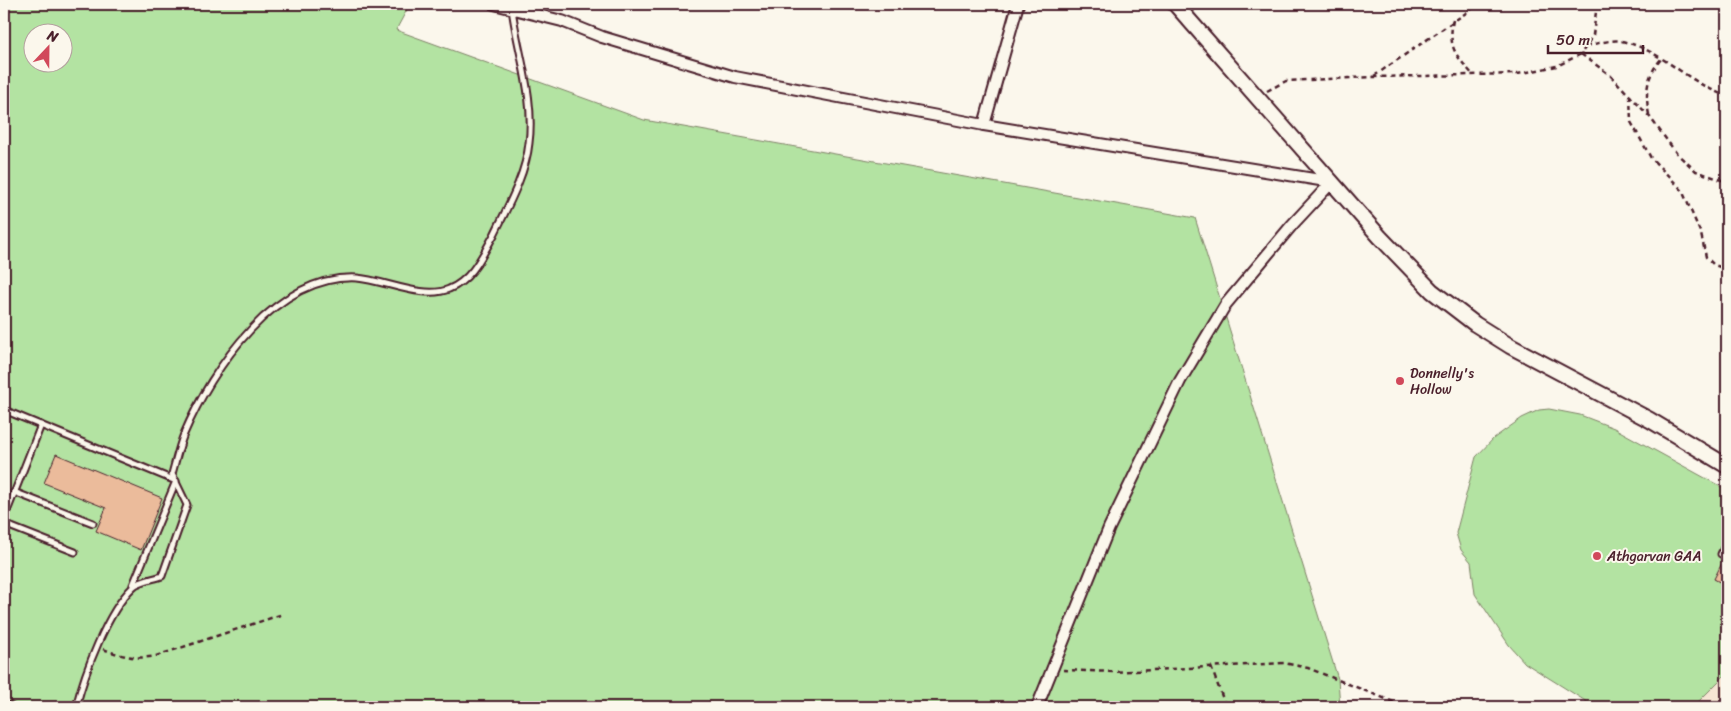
<svg xmlns="http://www.w3.org/2000/svg" width="1731" height="711" font-family="Sriracha,sans-serif">
  <style>
    .built { fill: #f6e5d4 }
    .green { fill: #b3e3a2; stroke: #7e8166; fill-rule: evenodd }
    .building { fill: #ebbb9b; stroke: #4a1f2b }
    .lines { fill: none; stroke-linecap: round; stroke-linejoin: round }
    .lane-casing { stroke: #4a1f2b; stroke-width: 9 }
    .street-casing { stroke: #4a1f2b; stroke-width: 14 }
    .secondary-casing { stroke: #4a1f2b; stroke-width: 18 }
    .path { stroke: #4a1f2b; stroke-width: 2.5; stroke-dasharray: 5 4; stroke-linecap: butt }
    .lane { stroke: #fbf7ec; stroke-width: 5 }
    .street { stroke: #fbf7ec; stroke-width: 10 }
    .secondary { stroke: #fbf7ec; stroke-width: 14 }
    .poi-dot { fill: #d1495b; stroke: #fbf7ec; stroke-width: 2 }
    .labels { text-anchor: middle; stroke-width: 4; stroke-linejoin: round; paint-order: stroke }
    .poi-label { font-size: 14px; fill: #4a1f2b; stroke: #fbf7ec; text-anchor: start }
  </style>
  <rect width="100%" height="100%" fill="#fbf7ec"/>
  <filter id="ink" filterUnits="userSpaceOnUse"><feTurbulence type="fractalNoise" baseFrequency=".02" numOctaves="2"/><feDisplacementMap in="SourceGraphic" scale="10" xChannelSelector="R" yChannelSelector="G"/><feConvolveMatrix kernelMatrix="1 2 1 2 8 2 1 2 1" color-interpolation-filters="sRGB"/></filter>
  <g filter="url(#ink)">
    <!-- built -->
    <polygon class="built" points="1727,673 1727,707 1693,707"/>
    <!-- green -->
    <g class="green">
      <path d="M4 4H410L396 30 644 120 1195 218 1338 679 1340 707H4ZM32 32H62V62H32Z"/>
      <polygon points="1549,409 1580,415 1614,428 1727,490 1727,673 1693,707 1595,707 1525,663 1509,645 1475,594 1471,562 1461,550 1456,533 1476,457 1494,438 1522,418 1539,410"/>
    </g>
    <!-- building -->
    <g class="building">
      <polygon points="56,454 162,498 141,550 96,531 106,508 44,483"/>
      <polygon points="1722,563 1727,566 1727,586 1714,579"/>
    </g>
    <g class="lines">
      <defs>
        <g id="lane">
          <polyline points="4,410 176,481 133,585"/>
          <polyline points="14,492 93,523"/>
          <polyline points="4,519 41,425"/>
          <polyline points="4,524 75,552"/>
          <polyline points="1721,554 1727,542"/>
          <polyline points="4,704 12,707"/>
          <path d="M76 707C85 672 107 612 133 587 138 581 154 579 162 576L187 505 172 474C176 460 179 446 184 434 212 368 276 274 357 278 384 280 424 300 449 289 472 280 483 254 494 235 507 208 526 174 529 143 535 99 518 53 512 9"/>
        </g>
        <g id="street">
          <polyline points="494,4 562,21 602,37 735,77 984,125 1332,182"/>
          <polyline points="984,125 1018,4"/>
          <polyline points="1037,707 1109,528 1180,381 1226,304 1292,225 1332,182"/>
        </g>
        <polyline id="secondary" points="1175,4 1380,237 1432,291 1475,324 1510,346 1650,420 1727,466"/>
      </defs>
      <!-- lane casing -->
      <use href="#lane" class="lane-casing"/>
      <!-- street casing -->
      <use href="#street" class="street-casing"/>
      <!-- secondary casing -->
      <use href="#secondary" class="secondary-casing"/>
      <!-- path -->
      <g class="path">
        <path d="M1453 20C1448 48 1455 54 1473 75"/>
        <path d="M1586 46C1596 44 1611 39 1621 41 1661 49 1689 84 1727 96"/>
        <polyline points="1581,54 1610,75 1649,116 1677,154 1696,171 1727,182"/>
        <polyline points="1374,76 1479,4"/>
        <polyline points="1267,91 1286,81 1373,77 1518,74 1557,66 1581,54 1593,35 1597,4"/>
        <polyline points="1630,95 1631,122 1651,158 1682,190 1701,234 1706,257 1714,265 1727,269"/>
        <path d="M1649 115C1645 92 1646 76 1662 58"/>
        <path d="M103 649C122 656 136 660 156 656L283 614"/>
        <polyline points="1211,667 1226,707"/>
        <polyline points="1063,670 1114,672 1284,663 1308,668 1406,707"/>
      </g>
      <!-- lane -->
      <use href="#lane" class="lane"/>
      <!-- street -->
      <use href="#street" class="street"/>
      <!-- secondary -->
      <use href="#secondary" class="secondary"/>
    </g>
  </g>
  <!-- markers -->
  <g class="poi-dot">
    <circle cx="1400" cy="381" r="5"/>
    <circle cx="1597" cy="556" r="5"/>
  </g>
  <g class="labels">
    <!-- poi labels -->
    <g class="poi-label">
      <text x="1410" y="378">Donnelly's<tspan x="1410" dy="16">Hollow</tspan></text>
      <text x="1607" y="561">Athgarvan GAA</text>
    </g>
  </g>
  <!-- margin -->
  <rect width="1731" height="711" fill="none" stroke="#fbf7ec" stroke-width="20"/>
  <rect x="10" y="10" width="1711" height="691" fill="none" stroke="#4a1f2b" stroke-width="2" filter="url(#ink)"/>
  <!-- north arrow -->
  <g transform="translate(48 48) rotate(22)"><circle r="24" fill="#fbf7ec" stroke="#b4a19f"/>
  <path d="M0-4L9 19L0 12L-9 19Z" fill="#d1495b"/>
  <text y="-8" font-size="14" font-weight="bold" text-anchor="middle" fill="#4a1f2b">N</text>
  </g>
  <!-- scale -->
  <path d="M1548 45v8h95v-8" fill="none" stroke="#4a1f2b" stroke-width="2.5"/>
  <text x="1556" y="45" font-size="15" fill="#4a1f2b" stroke="#fbf7ec" stroke-width="4" paint-order="stroke">50 m</text>
</svg>
